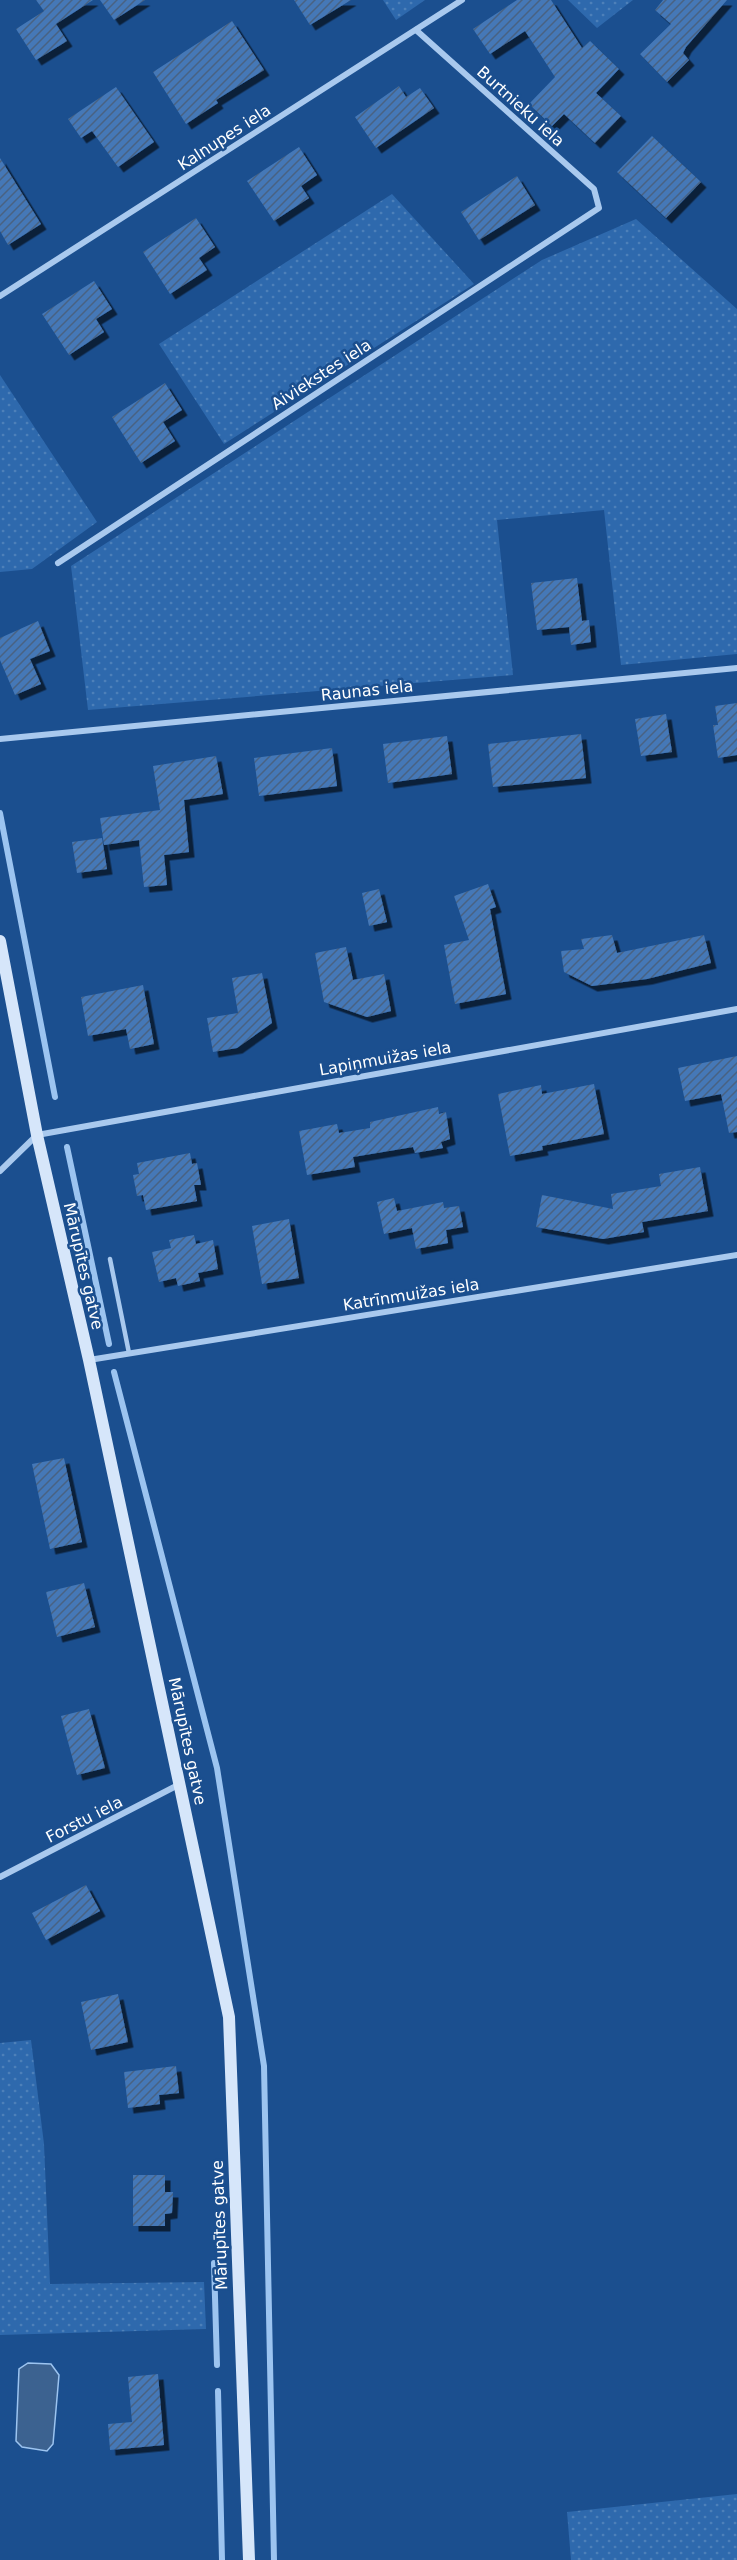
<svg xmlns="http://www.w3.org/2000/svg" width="737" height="2560" font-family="'DejaVu Sans',sans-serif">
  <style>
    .grass { fill: url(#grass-dots) }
    .water { fill: #3c6290; stroke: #9cc4f0; stroke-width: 1.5 }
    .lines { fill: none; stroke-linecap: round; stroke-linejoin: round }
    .stream { stroke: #9cc4f0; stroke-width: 6 }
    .building { fill: url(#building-hatch); filter: url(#shadow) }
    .lane { stroke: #a9c9ee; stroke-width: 4.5 }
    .street { stroke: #a9c9ee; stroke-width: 6 }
    .secondary { stroke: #d6e6fa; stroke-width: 12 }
    .labels { text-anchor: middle; stroke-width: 5; stroke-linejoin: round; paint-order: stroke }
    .street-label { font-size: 16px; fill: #fff; stroke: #1b4f8f }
  </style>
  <defs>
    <pattern id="grass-dots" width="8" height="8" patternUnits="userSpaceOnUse" patternTransform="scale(1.5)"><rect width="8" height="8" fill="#2e69ad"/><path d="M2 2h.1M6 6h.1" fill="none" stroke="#4d80b9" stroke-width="1.8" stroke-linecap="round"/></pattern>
    <pattern id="building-hatch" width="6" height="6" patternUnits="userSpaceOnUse" patternTransform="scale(1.5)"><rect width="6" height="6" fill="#4478b7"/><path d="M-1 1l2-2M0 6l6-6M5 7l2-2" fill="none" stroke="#486282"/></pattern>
    <filter id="shadow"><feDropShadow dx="5.5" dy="5.5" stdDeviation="0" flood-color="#0009"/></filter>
  </defs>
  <rect width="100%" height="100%" fill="#1b4f8f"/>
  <!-- grass -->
  <g class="grass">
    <polygon points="383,0 425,0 396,20"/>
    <polygon points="568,0 633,0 597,28"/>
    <polygon points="392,194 474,284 224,444 159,344"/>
    <polygon points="636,219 737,309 737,654 621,665 604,510 497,520 513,675 88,710 71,566 542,260"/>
    <polygon points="0,375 97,522 32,569 0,572"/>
    <polygon points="31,2040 44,2144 50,2284 204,2282 206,2329 0,2335 0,2043"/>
    <polygon points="737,2494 737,2560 571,2560 567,2512"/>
  </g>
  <!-- water -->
  <polygon class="water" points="28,2363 51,2364 59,2375 53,2444 47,2451 22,2447 16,2441 19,2369"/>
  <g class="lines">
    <!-- stream -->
    <g class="stream">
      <polyline points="0,813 55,1097"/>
      <polyline points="67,1147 109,1344"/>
      <polyline points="114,1372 217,1768 264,2066 274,2560"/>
      <polyline points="214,2263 217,2365"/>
      <polyline points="218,2391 222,2560"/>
    </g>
  </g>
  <!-- building -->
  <g class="building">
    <polygon points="36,0 93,0 56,24 67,41 36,60 16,29 44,11"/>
    <polygon points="100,0 145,0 114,20"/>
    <polygon points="294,0 351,0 310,25"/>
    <polygon points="517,0 551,0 582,48 590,41 619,69 596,93 621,116 595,143 564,114 552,126 529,104 555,77 525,31 490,54 473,29"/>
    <polygon points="663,0 727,0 686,47 683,53 689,60 667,82 640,54 671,24 655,10"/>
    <polygon points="232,21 264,70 216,100 218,103 186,124 153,72"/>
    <polygon points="399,86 406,97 420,88 434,108 376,148 355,117"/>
    <polygon points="116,87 154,142 118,167 92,131 81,138 68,119"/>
    <polygon points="652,136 701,182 666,218 617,172"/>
    <polygon points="299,147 317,175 301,186 309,198 274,221 247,181"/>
    <polygon points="0,158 41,224 8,245 0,231"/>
    <polygon points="517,176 535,205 479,240 461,212"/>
    <polygon points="196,218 215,247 199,258 207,270 170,294 143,252"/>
    <polygon points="94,281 112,309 96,319 104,332 69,355 42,314"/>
    <polygon points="165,383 182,410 163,422 175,441 141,463 112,417"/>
    <polygon points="577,578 582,621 589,620 591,642 571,645 569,627 537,630 531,583"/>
    <polygon points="38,621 50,651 30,659 41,684 15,695 0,660 0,638"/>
    <polygon points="737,703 737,755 718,758 713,725 718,725 715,706"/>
    <polygon points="666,714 672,752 641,756 635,719"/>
    <polygon points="581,734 586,778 493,787 488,744"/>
    <polygon points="447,736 452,774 388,783 383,744"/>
    <polygon points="332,748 337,786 259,796 254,758"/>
    <polygon points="216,756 223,794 184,800 189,852 164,855 167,885 144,887 139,840 104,845 100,818 160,810 153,766"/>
    <polygon points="102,838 107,869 77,873 72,842"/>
    <polygon points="488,884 496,907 490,909 506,994 455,1004 444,945 469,940 454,896"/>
    <polygon points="379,889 387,922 369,926 362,893"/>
    <polygon points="612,935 617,953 704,935 711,963 647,979 592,986 564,972 561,951 584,949 581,939"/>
    <polygon points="346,947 353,980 384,974 391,1011 367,1017 324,1002 315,953"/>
    <polygon points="262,973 272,1023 237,1048 213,1052 207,1018 238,1013 232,978"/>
    <polygon points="143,985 154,1044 130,1049 126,1029 88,1036 81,997"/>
    <polygon points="737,1056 737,1132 729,1133 721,1094 685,1101 678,1068"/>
    <polygon points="594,1084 604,1134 542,1146 543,1150 510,1156 498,1094 541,1085 542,1094"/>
    <polygon points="438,1107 439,1114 446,1112 450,1139 441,1142 443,1148 415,1153 413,1147 353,1157 355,1167 307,1175 299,1131 337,1124 339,1133 370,1128 370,1122"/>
    <polygon points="190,1153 192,1164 197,1163 201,1185 194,1185 197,1201 146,1210 143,1195 137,1196 133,1175 139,1174 137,1163"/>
    <polygon points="700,1167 708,1211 642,1222 644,1232 603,1239 536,1227 542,1195 613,1209 611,1194 661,1186 659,1174"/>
    <polygon points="394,1198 397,1211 443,1202 444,1208 459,1206 463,1227 446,1230 448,1243 416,1249 412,1228 384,1234 377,1202"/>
    <polygon points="289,1219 299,1278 262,1284 252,1226"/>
    <polygon points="194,1235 196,1244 213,1240 218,1269 198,1273 200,1281 178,1286 176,1278 159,1282 152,1252 171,1248 169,1240"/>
    <polygon points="64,1458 82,1542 50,1549 32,1464"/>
    <polygon points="84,1583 95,1627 57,1637 46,1592"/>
    <polygon points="89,1709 105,1768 77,1775 61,1716"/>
    <polygon points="86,1885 100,1911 46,1940 32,1913"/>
    <polygon points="118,1994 128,2042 91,2050 81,2002"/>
    <polygon points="176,2066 179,2093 159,2095 160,2104 128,2108 124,2072"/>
    <polygon points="133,2175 165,2175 165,2192 173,2192 172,2213 165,2214 165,2226 133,2226"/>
    <polygon points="158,2374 164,2445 110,2450 108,2424 132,2422 128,2377"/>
  </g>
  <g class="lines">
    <!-- lane -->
    <polyline class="lane" points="110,1259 129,1353"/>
    <!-- street -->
    <g class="street">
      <polyline points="0,296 462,0"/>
      <polyline points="58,563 599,208 594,189 416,30"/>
      <polyline points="0,739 737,668"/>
      <polyline points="0,1171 37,1135 737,1009"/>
      <polyline points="89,1360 737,1255"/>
      <polyline points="0,1877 180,1784"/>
    </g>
    <!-- secondary -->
    <polyline class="secondary" points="0,941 37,1135 89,1360 229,2017 249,2560"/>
  </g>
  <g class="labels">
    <!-- street labels -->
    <g class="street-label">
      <text transform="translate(521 106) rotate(42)" y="6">Burtnieku iela</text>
      <text transform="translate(224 137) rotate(-33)" y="6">Kalnupes iela</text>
      <text transform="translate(321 374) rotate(-33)" y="6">Aiviekstes iela</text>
      <text transform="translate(367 690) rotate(-6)" y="6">Raunas iela</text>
      <text transform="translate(385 1058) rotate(-10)" y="6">Lapiņmuižas iela</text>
      <text transform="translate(84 1266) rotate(77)" y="6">Mārupītes gatve</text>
      <text transform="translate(411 1294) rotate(-9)" y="6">Katrīnmuižas iela</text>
      <text transform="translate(188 1741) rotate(78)" y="6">Mārupītes gatve</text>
      <text transform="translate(84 1819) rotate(-27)" y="6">Forstu iela</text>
      <text transform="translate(219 2225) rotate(-92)" y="6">Mārupītes gatve</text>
    </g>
  </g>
</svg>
